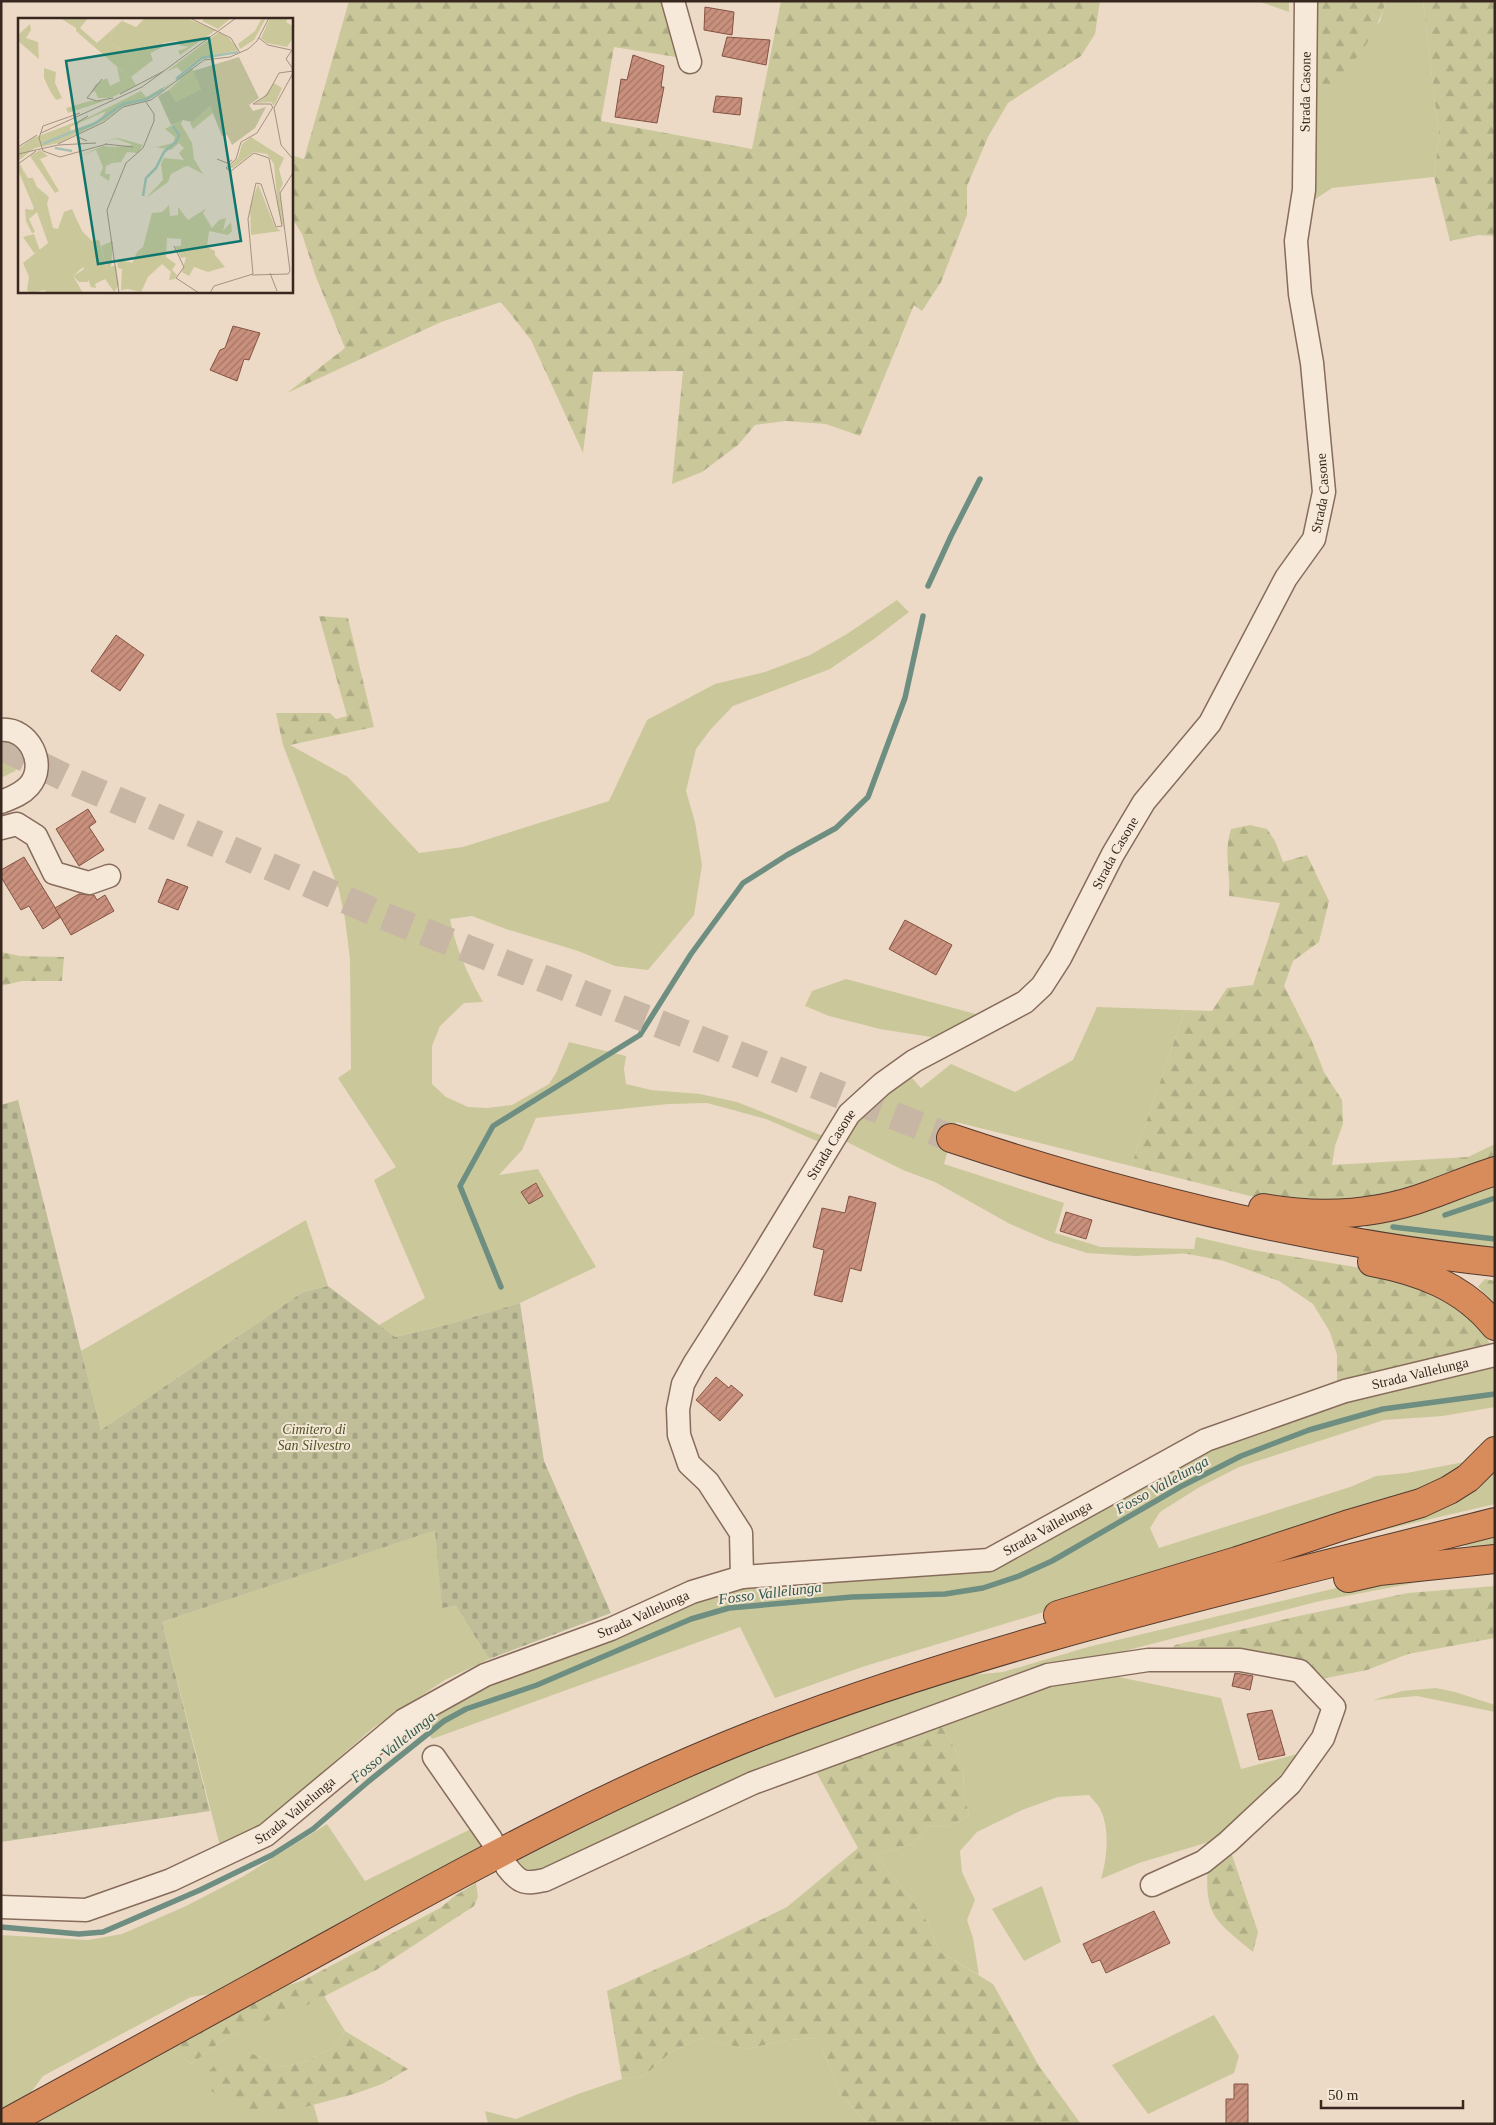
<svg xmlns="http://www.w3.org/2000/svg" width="1496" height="2125" font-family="'Times New Roman',serif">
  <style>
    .green { fill: #cac89a }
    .forest { fill: url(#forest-firs) }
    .cemetery { fill: url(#cemetery-stones) }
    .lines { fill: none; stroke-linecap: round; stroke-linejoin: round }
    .stream { stroke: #6e8e81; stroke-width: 5.5 }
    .building { fill: url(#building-hatch); stroke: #855243 }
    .highway-tunnel { stroke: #c8b6a5; stroke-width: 28; stroke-dasharray: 28 14; stroke-linecap: butt }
    .minor-casing { stroke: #876c5c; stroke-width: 25 }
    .highway-casing { stroke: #553b30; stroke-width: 30 }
    .minor { stroke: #f7e9d9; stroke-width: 22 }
    .highway { stroke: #d88b5b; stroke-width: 28 }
    .labels { text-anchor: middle; stroke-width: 4; stroke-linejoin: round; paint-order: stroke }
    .street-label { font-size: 14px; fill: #38271f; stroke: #f4e6d5 }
    .park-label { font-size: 14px; font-style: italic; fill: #505327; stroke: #f4e6d5 }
    .water-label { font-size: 15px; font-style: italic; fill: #2f574d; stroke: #f4e6d5 }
    .inset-river { fill: none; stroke: #a7c0b4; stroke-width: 2.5 }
    .inset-road { fill: none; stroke: #a49283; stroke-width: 1 }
    .view { fill: #0f766e; fill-opacity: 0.15; stroke: #0f766e; stroke-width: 2.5 }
    .inset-edge { fill: none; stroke: #38271f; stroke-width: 2.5 }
  </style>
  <defs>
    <pattern id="forest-firs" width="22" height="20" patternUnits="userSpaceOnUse" patternTransform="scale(1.25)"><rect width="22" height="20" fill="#cac89a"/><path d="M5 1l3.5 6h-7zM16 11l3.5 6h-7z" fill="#aeac84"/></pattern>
    <pattern id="cemetery-stones" width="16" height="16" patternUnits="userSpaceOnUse" patternTransform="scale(1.25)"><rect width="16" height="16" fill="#bfbe99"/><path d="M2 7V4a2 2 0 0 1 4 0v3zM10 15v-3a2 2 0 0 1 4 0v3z" fill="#a5a383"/></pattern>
    <pattern id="building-hatch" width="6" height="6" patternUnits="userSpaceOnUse" patternTransform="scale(1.25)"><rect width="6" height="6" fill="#c9907d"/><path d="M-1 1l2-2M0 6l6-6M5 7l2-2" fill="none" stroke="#a47666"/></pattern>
  </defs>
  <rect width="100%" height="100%" fill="#ecdac6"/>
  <!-- green -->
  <g class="green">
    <polygon points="1258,1 1289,1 1289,12"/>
    <polygon points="1386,1 1423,1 1439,135 1434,177 1332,188 1305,206 1309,101 1380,21"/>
    <path d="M897 600 909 612 874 639 830 669 733 706 711 729 696 749 686 791 695 822 702 865 694 915 648 970 615 966 578 951 506 929 472 916 450 919C455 947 469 977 483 1002L464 1003 440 1026 432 1046V1084L446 1097 468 1107 487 1108 512 1105 549 1084 556 1073 569 1042 626 1056 624 1069 626 1084 651 1090 700 1094 737 1102 823 1136 819 1142 766 1119 707 1103 668 1104 536 1118 522 1150 499 1175 538 1169 596 1267 520 1303 446 1325 395 1337 379 1325 425 1298 374 1180 396 1167 338 1078 351 1069 350 959 345 919 339 890 283 745H290L348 777 419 853 463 847 609 801 647 720 715 684 765 672 810 655 847 634Z"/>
    <polygon points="846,979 983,1016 943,1039 880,1029 829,1016 805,1006 812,991"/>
    <polygon points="1097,1007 1185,1010 1131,1166 956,1122 944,1164 1064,1203 1055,1233 1101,1247 1194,1249 1196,1237 1253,1250 1136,1256 1087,1253 1049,1241 1010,1224 935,1182 903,1170 839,1138 906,1071 921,1088 951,1064 1015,1092 1073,1060"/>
    <polygon points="1495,1182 1495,1248 1386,1234 1366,1228 1365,1225 1368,1222"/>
    <polygon points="306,1220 328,1286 303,1292 101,1430 81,1351"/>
    <polygon points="1495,1359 1495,1407 1443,1416 1384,1420 1239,1467 1198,1488 1160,1512 1150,1528 1159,1548 1350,1487 1376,1476 1407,1473 1495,1456 1495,1504 1379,1531 1374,1512 862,1667 775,1698 740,1627 432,1739 418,1720 485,1684 736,1585 992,1565 1195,1454 1368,1389"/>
    <polygon points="436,1529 442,1608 456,1606 489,1659 445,1680 373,1728 266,1821 220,1846 162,1622"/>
    <polygon points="1495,1532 1495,1546 1444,1546"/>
    <polygon points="1456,1575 1320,1601 1010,1680 540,1872 527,1872 511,1862 651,1792 774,1739 952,1677 1003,1672 1088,1647 1383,1577"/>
    <path d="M1104 1674 1221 1698 1241 1769 1301 1753 1222 1838 1139 1863 1101 1879C1107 1859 1110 1830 1101 1811 1099 1805 1093 1800 1089 1795L1058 1797 1022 1810 977 1832 960 1851 962 1872 975 1900 967 1920 973 1938 979 1975 939 1951 928 1923 909 1896 875 1855 912 1844 929 1826 948 1827 969 1815 964 1794 963 1763 938 1720 1056 1681Z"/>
    <polygon points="1436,1688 1455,1692 1495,1705 1495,1712 1417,1696 1373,1700 1402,1691"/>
    <polygon points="327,1824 365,1881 477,1826 490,1845 217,1993 191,1997 43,2076 29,2095 1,2110 1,1935 88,1940 122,1934 186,1906 244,1876"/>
    <polygon points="1042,1886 1061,1942 1024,1961 992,1909"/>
    <polygon points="324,1996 345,2031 333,2048 304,2062 281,2067 253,2054 290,2111 313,2103 319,2124 36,2124 170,2047 191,2064 230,2035"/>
    <polygon points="1214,2015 1239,2056 1234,2073 1148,2114 1112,2065"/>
    <polygon points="702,2038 746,2049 787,2040 818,2038 841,2095 868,2124 488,2124 485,2111 516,2119 578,2094 622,2079 644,2076 671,2052"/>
  </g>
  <!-- forest -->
  <g class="forest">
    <polygon points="349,1 661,1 676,57 614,47 601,121 752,149 781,1 1100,1 1095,34 1081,56 1008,103 988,137 967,186 967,215 941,282 922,311 914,305 860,436 826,424 786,421 755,425 738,445 702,472 672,484 683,371 593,372 583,453 531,340 501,302 441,322 287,393 345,348 316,277 302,234 291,217 291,155 304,159"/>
    <path d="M1313 1H1386C1372 48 1346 72 1309 101Z"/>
    <polygon points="1423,1 1495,1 1495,236 1479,235 1450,241 1434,177 1439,135"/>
    <polygon points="319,616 348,618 374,727 290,745 283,745 276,713 330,713 336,719 347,716"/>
    <polygon points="6,745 16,750 22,756 15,771 1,778 1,746"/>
    <path d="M1250 825 1267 829 1275 841 1283 862 1307 855 1329 901 1319 942 1293 961 1284 986 1311 1039 1324 1072 1342 1100 1343 1124 1335 1146 1332 1165 1468 1157 1495 1144V1158L1380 1200 1295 1203 1250 1196 1131 1166 1185 1010 1212 1011 1227 988 1253 985 1280 903 1229 896C1231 872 1223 854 1231 829Z"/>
    <polygon points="1,952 20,956 64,957 62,981 22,981 1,986"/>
    <polygon points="1253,1250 1355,1267 1408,1279 1456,1304 1486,1335 1490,1345 1337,1384 1337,1355 1330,1332 1313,1304 1279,1281 1224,1261 1183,1253"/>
    <polygon points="1485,1279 1495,1281 1495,1303 1478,1287"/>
    <polygon points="1495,1586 1495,1638 1408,1654 1367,1670 1316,1680 1165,1657 1175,1645 1294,1617 1408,1593"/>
    <polygon points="938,1720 963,1763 964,1794 969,1815 948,1827 929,1826 912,1844 875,1855 909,1896 928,1923 939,1951 993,1984 1039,2066 1081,2124 868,2124 841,2095 818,2038 787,2040 746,2049 702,2038 671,2052 644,2076 622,2079 607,1991 699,1950 787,1907 858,1848 814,1768"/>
    <path d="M1230 1849 1258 1932 1253 1952C1215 1920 1204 1916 1208 1864Z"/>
    <polygon points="476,1883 478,1897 474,1906 376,1970 307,2005 230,2035 191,2064 170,2047 265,1993 304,1980 440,1908 456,1895"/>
    <polygon points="345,2031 408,2069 382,2084 354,2094 290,2111 265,2112 248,2110 211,2091 205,2075 217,2063 253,2054 281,2067 304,2062 333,2048"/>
  </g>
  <!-- cemetery -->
  <polygon class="cemetery" points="18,1100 101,1430 303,1292 328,1286 395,1337 446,1325 520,1303 544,1461 611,1613 489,1659 456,1606 442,1608 435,1530 162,1622 210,1811 1,1842 1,1105"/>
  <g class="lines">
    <!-- stream -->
    <g class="stream">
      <polyline points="928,586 951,536 980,479"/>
      <polyline points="1445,1215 1495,1198"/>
      <polyline points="1393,1227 1495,1239"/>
      <polyline points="501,1287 460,1186 493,1126 640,1035 691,954 743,883 787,855 836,828 868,797 905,698 923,616"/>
      <polyline points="1,1927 79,1934 103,1932 200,1890 272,1855 313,1829 369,1781 444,1721 466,1709 537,1685 691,1619 729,1608 852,1597 945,1594 983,1588 1019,1576 1052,1561 1180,1487 1241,1456 1309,1430 1383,1409 1495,1394"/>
    </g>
  </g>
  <!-- building -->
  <g class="building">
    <polygon points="705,7 734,12 732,35 704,30"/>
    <polygon points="727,37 770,40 766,65 722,56"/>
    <polygon points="633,55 664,66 661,87 664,87 657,123 615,117 621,79 627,80"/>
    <polygon points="716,96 742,98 740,115 713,112"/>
    <polygon points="233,326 260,333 249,360 244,359 237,381 210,370 220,350 225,348"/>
    <polygon points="116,635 144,655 120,691 91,671"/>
    <polygon points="88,809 96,822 89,827 104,850 79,866 56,829"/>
    <polygon points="24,857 61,917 43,929 29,906 21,910 1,877 1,870"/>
    <polygon points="167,879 188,887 178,910 158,902"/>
    <polygon points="79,894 94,895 97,900 105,895 114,911 71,935 55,908"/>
    <polygon points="905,920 952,945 936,975 889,949"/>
    <polygon points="536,1183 543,1196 529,1204 521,1192"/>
    <polygon points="849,1196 876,1203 861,1271 850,1268 842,1302 814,1295 824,1250 813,1247 822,1208 845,1213"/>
    <polygon points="1066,1212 1092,1220 1086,1239 1060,1231"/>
    <polygon points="716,1377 729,1388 731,1385 743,1395 720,1421 696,1400"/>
    <polygon points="1235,1673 1253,1676 1250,1690 1232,1686"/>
    <polygon points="1272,1710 1285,1755 1259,1760 1247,1714"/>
    <polygon points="1154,1911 1170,1943 1106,1973 1100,1960 1092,1963 1083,1944"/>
    <polygon points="1234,2084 1248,2084 1248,2124 1226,2124 1226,2099 1234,2099"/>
  </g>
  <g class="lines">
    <!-- highway-tunnel -->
    <polyline class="highway-tunnel" points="1,746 70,780 381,915 951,1138"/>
    <defs>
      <g id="minor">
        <polyline points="673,1 690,62"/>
        <path d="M1 730C29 727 48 765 29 786 21 795 11 798 1 802"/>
        <polyline points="1,828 17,824 36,836 54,873 89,883 109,876"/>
        <path id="s1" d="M742 1577 741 1533 708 1482 689 1464 679 1435 678 1409 683 1384 694 1364 755 1268 849 1114 882 1084 914 1061 1025 1002 1042 986 1060 958 1113 854 1144 802 1210 723 1286 578 1314 539 1324 492 1312 363 1300 294 1296 241 1304 190 1306 1"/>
        <polyline points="434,1757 491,1839"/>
        <path d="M507 1867C520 1884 525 1884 545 1880L753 1783 1048 1675 1148 1660H1240L1300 1671 1334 1707 1323 1738 1290 1784 1228 1842 1203 1862 1152 1885"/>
        <path id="s2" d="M1 1907 86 1910 171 1880 266 1835 404 1720 485 1675 611 1629 692 1592 742 1577 989 1560 1206 1440 1345 1391 1495 1355"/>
      </g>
      <g id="highway">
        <path d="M951 1138C1128 1197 1309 1242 1495 1262"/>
        <path d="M1263 1208C1319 1218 1377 1215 1430 1195 1452 1187 1473 1178 1495 1171"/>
        <path d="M1372 1262C1420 1271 1464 1287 1495 1326"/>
        <polyline points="1348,1578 1379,1571 1495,1559"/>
        <polyline points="1058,1615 1237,1561 1346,1525 1421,1503 1449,1490 1468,1478 1495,1451"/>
        <path d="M4 2124C115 2062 227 2001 339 1940 476 1864 615 1789 761 1732 999 1640 1248 1585 1495 1522"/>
      </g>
    </defs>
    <!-- minor casing -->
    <use href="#minor" class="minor-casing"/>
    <!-- highway casing -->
    <use href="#highway" class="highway-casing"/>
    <!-- minor -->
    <use href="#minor" class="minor"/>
    <!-- highway -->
    <use href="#highway" class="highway"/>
  </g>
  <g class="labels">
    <!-- street labels -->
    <g class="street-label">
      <text dy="5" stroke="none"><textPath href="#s1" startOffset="1739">Strada Casone</textPath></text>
      <text dy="5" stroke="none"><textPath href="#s1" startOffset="1335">Strada Casone</textPath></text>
      <text dy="5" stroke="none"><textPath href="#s1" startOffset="915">Strada Casone</textPath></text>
      <text dy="5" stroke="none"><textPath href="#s1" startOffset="495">Strada Casone</textPath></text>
      <text dy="5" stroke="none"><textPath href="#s2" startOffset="1548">Strada Vallelunga</textPath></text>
      <text dy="5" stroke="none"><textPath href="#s2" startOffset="1142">Strada Vallelunga</textPath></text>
      <text dy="5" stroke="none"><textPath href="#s2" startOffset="722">Strada Vallelunga</textPath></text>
      <text dy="5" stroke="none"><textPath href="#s2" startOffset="318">Strada Vallelunga</textPath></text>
    </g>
    <!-- park labels -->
    <g class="park-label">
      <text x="314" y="1434">Cimitero di<tspan x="314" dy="16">San Silvestro</tspan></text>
    </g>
    <!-- water labels -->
    <g class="water-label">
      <text transform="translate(1162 1485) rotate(-29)" y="5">Fosso Vallelunga</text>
      <text transform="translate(770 1593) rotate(-7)" y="5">Fosso Vallelunga</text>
      <text transform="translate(393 1747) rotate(-39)" y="5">Fosso Vallelunga</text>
    </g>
  </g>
  <!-- overview -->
  <g transform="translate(18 18)">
    <rect width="275" height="275" fill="#ecdac6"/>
    <path d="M127 0H168L198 12 162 37 160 33 171 29 161 27 159 23 145 25 144 29 125 39 114 41 93 24 92 17 104 3 118 9ZM187 0H213L200 11 184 3ZM252 0H270L268 4 275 8V20L269 29 249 25 243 20ZM201 14 211 20 221 32 182 40 164 54 159 49 148 54ZM99 49 111 59 103 65 107 73 92 80H80L77 73 72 75 78 66 89 60 92 68 102 63ZM174 50 183 71 158 84 151 72ZM155 64 132 81 104 89 87 102 41 125 17 130 0 143V131L15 120 71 99 123 73 128 79ZM88 93 82 102 53 113 52 109ZM192 88 195 95 175 111 172 105ZM165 101 163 106 174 125 176 141 185 156 170 148 166 149 153 156 150 164 128 180 145 162 143 146 146 140 166 142 161 135 166 130 161 125 153 132 127 127 139 129 155 125 157 119 147 111ZM100 120 108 122 125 127 120 135 109 134 103 144 94 145 97 129 115 127 99 121 84 123ZM22 132 30 138 22 141 41 173 37 175 12 138ZM2 146 18 182 16 190 0 152ZM240 166 257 209 263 213 233 217 232 189ZM16 216 22 233 16 235 5 219ZM95 223 93 249 98 247 101 267 96 274 87 261 89 252 83 228ZM99 242 117 245 111 255 110 271 103 272 104 251 100 250Z" fill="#cac89a" fill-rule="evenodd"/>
    <path d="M42 0H70L62 10 79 25 107 0 92 17 93 24 114 41 132 34 135 42 113 59 118 67 107 73 103 65 111 59 58 13V10ZM244 0H248L236 22 222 31 220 26 237 13ZM12 6 13 12 8 20 20 24 21 41 0 23V17ZM26 50 38 54 37 65 44 80 38 82 32 73 26 60ZM256 65 264 70 256 88 253 84 237 85 245 80ZM72 83H86L50 95 48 90ZM233 119 266 140 261 151 265 166 262 172 266 212 260 191 256 146 249 136 236 134 215 150H210L220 140 224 126ZM85 128 97 129 94 145 88 148 87 156H92L91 163 82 157 85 149 78 132 61 138ZM2 146 10 160H15L19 169 31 179 29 186 35 210 40 211 46 194 54 191 64 213 74 223 81 222 90 256 87 261 77 266 78 270 73 269 65 249 55 258 65 275H28L27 272 13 275 9 272 11 259 5 245 30 225 19 194 11 201 17 214 14 215 8 203 7 191 15 192 18 182ZM151 187 152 198 160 197V189L170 202 189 190 185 195 194 210 201 202 208 200 205 213 213 204 214 213 210 217 191 213 189 229 197 233V237L207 249 190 254 176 249 171 258 164 254 168 239 163 240 157 228H163V221L149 220 148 239 158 246 154 252 159 257 157 261 151 262 153 254 144 246 130 259 123 274 110 271 108 260 119 234 125 229 134 195 144 194Z" fill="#cac89a"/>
    <path d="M221 39 241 80 231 87 235 93 248 89 237 110 214 127 209 117 204 118 192 88 174 104 165 102 153 107 140 78 151 72 158 84 183 71 175 53Z" fill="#bfbe99"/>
    <path d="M68 250 74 256 70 258V264H61L55 258Z" fill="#cac89a"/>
    <path class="inset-river" d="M158 61 184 40 220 34M60 112 76 106 105 86 129 81 145 71M25 126 56 113M37 130 54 133M125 178 128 160 138 150 146 134 159 123 161 117 155 108"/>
    <path class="inset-road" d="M172 0 213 20 222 35M241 20 250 27 273 32M274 32 268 41 275 51M84 61 69 80 79 83 95 80M102 76 146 53M255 90 253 86H235L249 77 261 55 275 53M256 90 263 127 275 141M256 90 275 55M62 95 25 108 21 120 25 133 42 139 89 126M23 115 124 69 218 0M69 123 60 119 57 112 60 104 70 98M40 126 86 104 105 89 133 82 186 42 212 39 230 31 239 23 251 0M87 126 115 129M0 129 19 117M0 136 40 127 78 125M199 141 209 145 214 142M0 146 18 133M156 228 166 249 158 260 181 275M252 255 259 273M234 257 270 256 272 253 262 175 275 155M101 275 89 192 108 145 125 130 136 103V96L128 84M192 275 196 268 235 256 230 201 238 165 243 166 258 209 264 208 251 140 236 135 213 153 208 150 218 141 223 124 239 115 255 89"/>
    <path class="view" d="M191 20 223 223 80 246 48 43Z"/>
    <rect width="275" height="275" class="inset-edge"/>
  </g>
  <!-- border -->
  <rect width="1496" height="2125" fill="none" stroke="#38271f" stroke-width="5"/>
  <!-- scale -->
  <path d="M1321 2100v8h142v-8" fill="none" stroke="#38271f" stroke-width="2.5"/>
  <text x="1328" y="2100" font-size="15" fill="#38271f" stroke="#f4e6d5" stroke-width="4" paint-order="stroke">50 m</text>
</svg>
